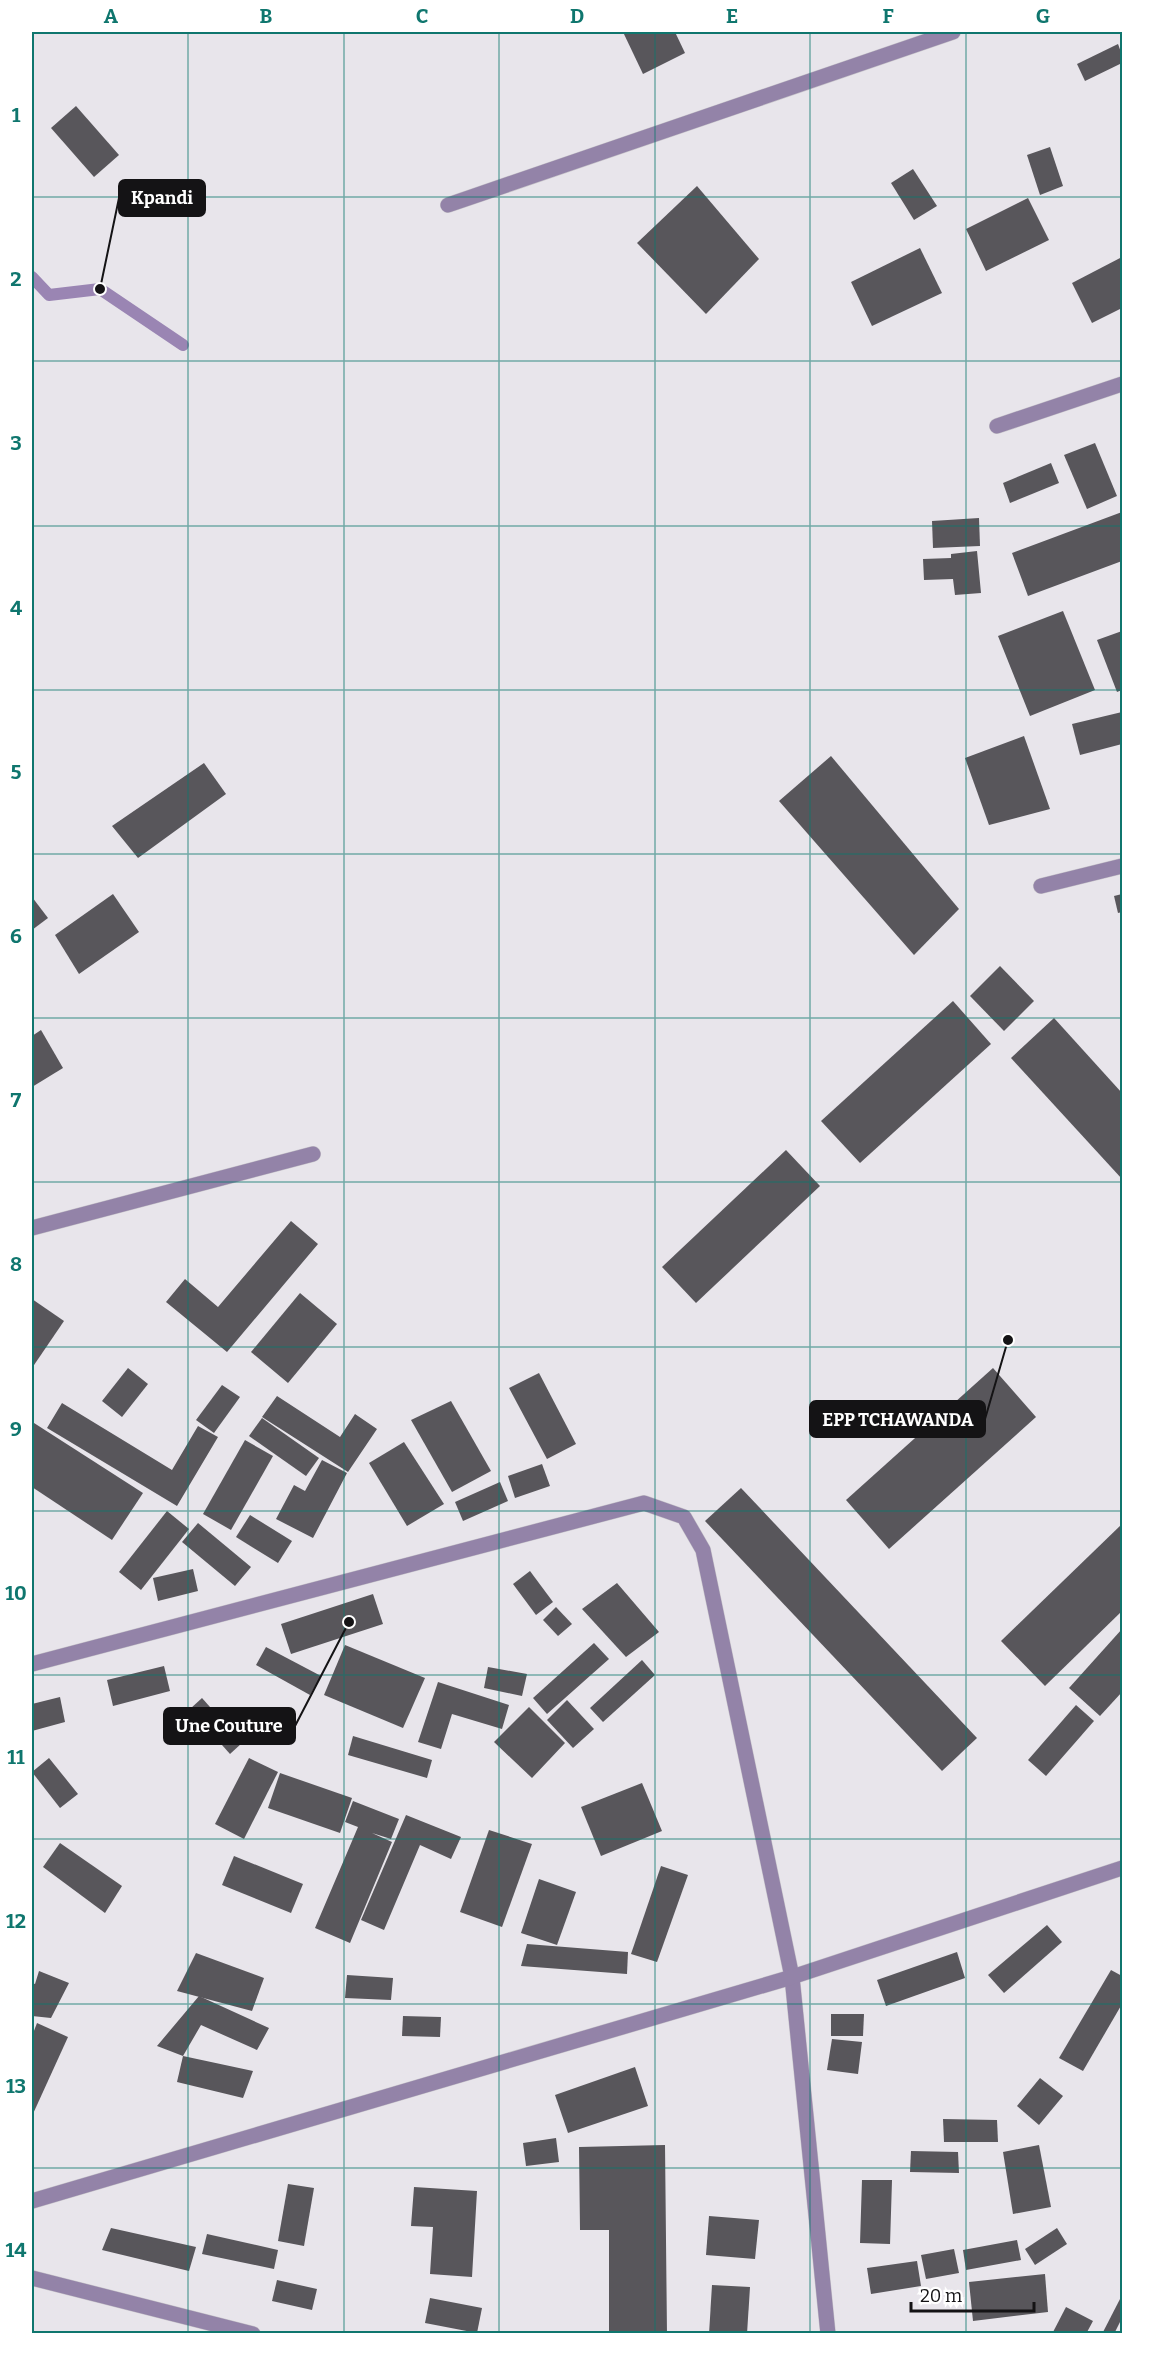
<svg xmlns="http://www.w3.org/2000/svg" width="1154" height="2365" font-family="Bitter,serif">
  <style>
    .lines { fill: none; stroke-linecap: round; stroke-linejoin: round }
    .stream { stroke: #9a85b3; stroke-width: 12 }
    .building { fill: #58565b }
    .service-casing { stroke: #c6c3c9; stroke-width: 16 }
    .minor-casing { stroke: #c6c3c9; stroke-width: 16 }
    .service { stroke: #9383a8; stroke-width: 15 }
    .minor { stroke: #9383a8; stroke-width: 15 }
    .grid { fill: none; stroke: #0f766e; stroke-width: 1.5; stroke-opacity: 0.55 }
    .leader { fill: none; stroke: #141315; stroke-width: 2 }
    .callout-dot { fill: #141315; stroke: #fff; stroke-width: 2 }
    .callout { fill: #141315; stroke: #141315; stroke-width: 2 }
    .callout-label { font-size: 18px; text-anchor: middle; font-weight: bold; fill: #fff }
    .neatline { fill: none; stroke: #0f766e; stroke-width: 2 }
    .grid-label { font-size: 20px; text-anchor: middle; font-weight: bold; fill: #0f766e }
  </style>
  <rect width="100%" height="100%" fill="#e8e5eb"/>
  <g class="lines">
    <!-- stream -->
    <polyline class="stream" points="32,277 49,295 100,289 183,345"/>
  </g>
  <!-- building -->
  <g class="building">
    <polygon points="623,32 675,32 685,53 643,74"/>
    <polygon points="1118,44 1122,55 1122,63 1085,81 1077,64"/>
    <polygon points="76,106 119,155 94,177 51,128"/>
    <polygon points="1050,147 1063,186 1040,195 1027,155"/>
    <polygon points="913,169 937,206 914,220 891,183"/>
    <polygon points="697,186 759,259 706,314 637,243"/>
    <polygon points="1028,198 1049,240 986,271 966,229"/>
    <polygon points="920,248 942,293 872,326 851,282"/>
    <polygon points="1122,257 1122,308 1092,323 1072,283"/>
    <polygon points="1095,443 1117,496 1087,509 1064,455"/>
    <polygon points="1051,463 1059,483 1010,503 1003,483"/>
    <polygon points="1122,512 1122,561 1028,596 1012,553"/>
    <polygon points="979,518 980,546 933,548 932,521"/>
    <polygon points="977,551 981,593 955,595 953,579 924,580 923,559 951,558 951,554"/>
    <polygon points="1063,611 1095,690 1030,716 998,636"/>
    <polygon points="1122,631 1122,690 1117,692 1097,640"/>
    <polygon points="1122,712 1122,744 1080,755 1072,724"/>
    <polygon points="1024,736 1050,809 989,825 965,758"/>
    <polygon points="831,756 959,909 914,955 779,801"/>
    <polygon points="204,763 226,794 138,858 112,826"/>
    <polygon points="113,894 139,932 79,974 55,935"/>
    <polygon points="1122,894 1122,912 1118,913 1114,896"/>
    <polygon points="32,897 48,918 32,930"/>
    <polygon points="1000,966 1034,1001 1004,1031 970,996"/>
    <polygon points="953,1001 991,1044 860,1163 821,1121"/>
    <polygon points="1054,1018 1122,1093 1122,1179 1011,1058"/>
    <polygon points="41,1030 63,1068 32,1087 32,1036"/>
    <polygon points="786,1150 820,1186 696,1303 662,1267"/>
    <polygon points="291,1221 318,1244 227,1352 166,1302 185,1279 218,1307"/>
    <polygon points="300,1293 337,1324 288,1383 251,1352"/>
    <polygon points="32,1299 64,1321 32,1368"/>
    <polygon points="128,1368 148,1384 122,1417 102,1401"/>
    <polygon points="993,1368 1036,1417 889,1549 846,1500"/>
    <polygon points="539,1373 576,1444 547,1459 509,1388"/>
    <polygon points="222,1385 240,1397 214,1433 196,1420"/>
    <polygon points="277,1396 340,1437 355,1414 377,1429 348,1472 262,1417"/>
    <polygon points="451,1401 491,1471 452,1492 411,1420"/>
    <polygon points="62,1403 172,1470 198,1426 218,1437 177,1506 47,1428"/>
    <polygon points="262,1418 319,1458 306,1476 249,1436"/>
    <polygon points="34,1423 143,1493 112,1540 32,1487 32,1426"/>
    <polygon points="245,1440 273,1456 231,1530 203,1514"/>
    <polygon points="404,1442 444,1504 407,1526 369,1463"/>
    <polygon points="322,1460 347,1473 313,1538 276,1519 294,1485 305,1491"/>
    <polygon points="542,1464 550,1486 515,1498 508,1476"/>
    <polygon points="500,1482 508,1501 463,1521 455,1502"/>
    <polygon points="741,1488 977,1738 942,1771 705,1521"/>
    <polygon points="167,1511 189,1529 141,1590 119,1572"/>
    <polygon points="250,1515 292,1541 278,1563 236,1537"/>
    <polygon points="198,1523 251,1567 235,1586 182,1542"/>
    <polygon points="1122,1524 1122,1611 1045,1686 1001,1641"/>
    <polygon points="193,1569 198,1591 158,1601 153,1578"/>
    <polygon points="530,1571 553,1602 536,1615 513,1584"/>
    <polygon points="617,1583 659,1632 626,1657 582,1609"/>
    <polygon points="373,1594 383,1624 291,1654 281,1624"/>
    <polygon points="556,1607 572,1624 558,1636 543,1620"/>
    <polygon points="1122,1629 1122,1692 1100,1716 1069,1688"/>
    <polygon points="594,1643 609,1659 547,1714 533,1698"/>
    <polygon points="345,1645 425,1678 403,1728 324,1695"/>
    <polygon points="266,1647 321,1676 310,1695 256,1665"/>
    <polygon points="642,1660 655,1675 603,1722 590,1708"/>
    <polygon points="164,1666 170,1691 113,1706 107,1680"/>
    <polygon points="488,1667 527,1674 522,1696 484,1688"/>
    <polygon points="438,1682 509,1705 502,1729 452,1714 441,1749 418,1742"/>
    <polygon points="60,1697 65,1722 32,1731 32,1704"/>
    <polygon points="202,1698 242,1743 230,1754 190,1709"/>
    <polygon points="567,1700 594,1729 573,1748 547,1720"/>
    <polygon points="1076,1705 1094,1721 1046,1776 1028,1760"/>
    <polygon points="529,1707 565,1743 532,1778 494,1742"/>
    <polygon points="353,1736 432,1760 427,1778 348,1755"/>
    <polygon points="49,1758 78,1794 60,1808 32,1772"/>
    <polygon points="249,1758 278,1772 244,1839 215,1824"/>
    <polygon points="280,1773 352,1798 340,1833 268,1808"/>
    <polygon points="642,1783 662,1831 601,1856 581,1807"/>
    <polygon points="353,1801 399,1819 391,1839 372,1833 392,1842 350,1943 315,1928 358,1827 345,1822"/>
    <polygon points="406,1815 461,1837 451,1859 420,1845 384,1930 361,1920"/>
    <polygon points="489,1830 532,1844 502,1927 460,1912"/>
    <polygon points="60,1843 122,1886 105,1913 43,1867"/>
    <polygon points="234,1856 303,1884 291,1913 222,1885"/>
    <polygon points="661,1866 688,1875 657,1962 631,1954"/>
    <polygon points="539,1879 576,1892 557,1945 521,1933"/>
    <polygon points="1047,1925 1062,1942 1004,1993 988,1975"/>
    <polygon points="527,1944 628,1952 627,1974 521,1966"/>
    <polygon points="957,1952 965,1978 886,2006 877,1980"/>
    <polygon points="196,1953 264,1978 252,2011 177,1991"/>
    <polygon points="1111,1970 1122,1976 1122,2004 1083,2071 1059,2058"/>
    <polygon points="39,1971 69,1983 51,2018 32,2016 32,1983 35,1984"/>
    <polygon points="347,1975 393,1978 391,2000 345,1998"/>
    <polygon points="199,1996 269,2028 257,2050 201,2025 183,2056 157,2046"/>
    <polygon points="831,2014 864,2014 863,2036 831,2036"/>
    <polygon points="403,2016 441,2017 440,2037 402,2036"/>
    <polygon points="37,2023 68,2037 32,2116 32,2036"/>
    <polygon points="832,2039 862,2042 858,2074 827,2070"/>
    <polygon points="183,2056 253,2071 243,2098 177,2082"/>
    <polygon points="635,2067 648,2106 568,2133 555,2095"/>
    <polygon points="1040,2078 1063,2096 1039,2125 1017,2106"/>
    <polygon points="943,2119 997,2120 998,2142 944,2142"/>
    <polygon points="556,2138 559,2162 526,2166 523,2143"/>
    <polygon points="665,2145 667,2334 609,2334 609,2230 580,2230 579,2147"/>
    <polygon points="1039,2145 1051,2207 1013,2214 1003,2152"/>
    <polygon points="911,2151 958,2152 959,2173 910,2172"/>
    <polygon points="862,2180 892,2180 890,2244 860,2243"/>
    <polygon points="288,2184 314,2188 304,2246 278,2241"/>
    <polygon points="414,2187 477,2191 472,2277 430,2274 433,2227 411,2226"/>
    <polygon points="709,2216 759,2220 755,2259 706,2255"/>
    <polygon points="111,2228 196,2247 189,2271 102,2250"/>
    <polygon points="1057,2228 1067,2244 1035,2265 1025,2249"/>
    <polygon points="207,2234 278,2250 274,2269 202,2254"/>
    <polygon points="1017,2240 1021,2260 966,2270 963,2250"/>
    <polygon points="954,2249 959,2273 926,2279 921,2255"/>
    <polygon points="917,2261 921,2286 871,2294 867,2268"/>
    <polygon points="1045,2274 1048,2312 973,2321 969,2282"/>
    <polygon points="277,2280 317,2289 312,2310 272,2301"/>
    <polygon points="712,2285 750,2287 747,2334 709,2334"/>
    <polygon points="430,2298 482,2308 477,2333 425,2323"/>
    <polygon points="1120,2299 1122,2318 1114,2334 1102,2334"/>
    <polygon points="1066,2307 1093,2321 1086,2334 1052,2334"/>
  </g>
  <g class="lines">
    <defs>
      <g id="service">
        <polyline points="448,205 953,32"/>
        <polyline points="32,1228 313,1154"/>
      </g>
      <g id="minor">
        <polyline points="997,426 1122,384"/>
        <polyline points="1041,886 1122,866"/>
        <polyline points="32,1664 644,1503 684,1517 703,1550 792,1977 828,2334"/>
        <polyline points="32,2201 792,1977 1122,1868"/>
        <polyline points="32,2278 253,2334"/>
      </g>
    </defs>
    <!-- service casing -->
    <use href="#service" class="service-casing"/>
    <!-- minor casing -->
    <use href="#minor" class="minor-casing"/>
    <!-- service -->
    <use href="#service" class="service"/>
    <!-- minor -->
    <use href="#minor" class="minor"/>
  </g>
  <!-- grid -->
  <path class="grid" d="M188 32V2334M344 32V2334M499 32V2334M655 32V2334M810 32V2334M966 32V2334M32 197H1122M32 361H1122M32 526H1122M32 690H1122M32 854H1122M32 1018H1122M32 1182H1122M32 1347H1122M32 1511H1122M32 1675H1122M32 1839H1122M32 2004H1122M32 2168H1122"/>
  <!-- callouts -->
  <path class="leader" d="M100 289L119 198M1008 1340L985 1419M349 1622L295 1726"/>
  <g class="callout-dot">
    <circle cx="100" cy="289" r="6"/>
    <circle cx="1008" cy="1340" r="6"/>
    <circle cx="349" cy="1622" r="6"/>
  </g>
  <g class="callout">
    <rect x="119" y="180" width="86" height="36" rx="6"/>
    <rect x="810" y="1401" width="175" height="36" rx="6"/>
    <rect x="164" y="1708" width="131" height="36" rx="6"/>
  </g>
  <g class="callout-label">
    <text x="162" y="204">Kpandi</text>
    <text x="898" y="1426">EPP TCHAWANDA</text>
    <text x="229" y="1732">Une Couture</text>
  </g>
  <!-- border -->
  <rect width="1154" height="2365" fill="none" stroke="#ffffff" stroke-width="66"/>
  <!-- scale -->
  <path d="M911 2302v9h123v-9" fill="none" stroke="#141315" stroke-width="3"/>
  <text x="920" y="2302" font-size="18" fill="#141315" stroke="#ffffff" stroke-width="4.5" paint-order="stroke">20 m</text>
  <rect x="33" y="33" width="1088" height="2299" class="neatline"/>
  <g class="grid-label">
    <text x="111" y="23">A</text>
    <text x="266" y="23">B</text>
    <text x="422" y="23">C</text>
    <text x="577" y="23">D</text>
    <text x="732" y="23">E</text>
    <text x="888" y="23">F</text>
    <text x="1043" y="23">G</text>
    <text x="16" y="122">1</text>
    <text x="16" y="286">2</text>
    <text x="16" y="450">3</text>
    <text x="16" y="615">4</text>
    <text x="16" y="779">5</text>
    <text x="16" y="943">6</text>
    <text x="16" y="1107">7</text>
    <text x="16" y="1271">8</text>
    <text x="16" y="1436">9</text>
    <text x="16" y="1600">10</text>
    <text x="16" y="1764">11</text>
    <text x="16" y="1928">12</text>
    <text x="16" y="2093">13</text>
    <text x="16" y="2257">14</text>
  </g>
</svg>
